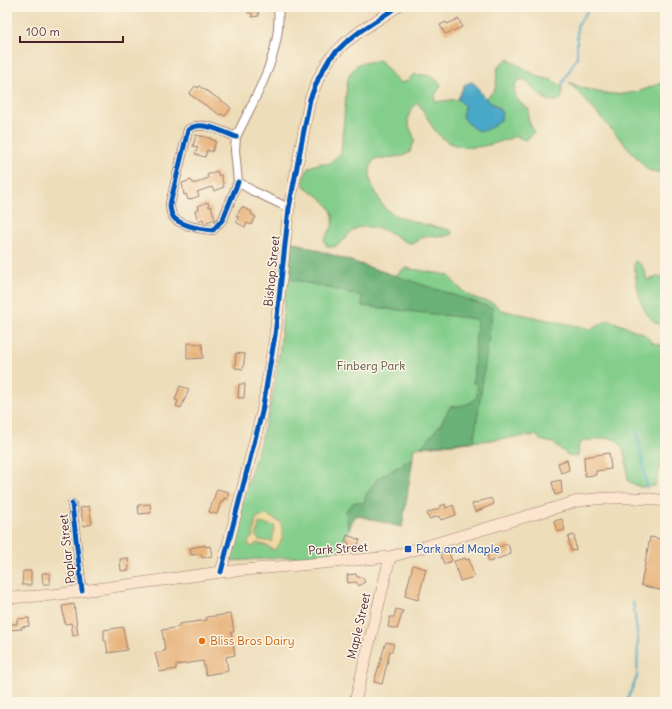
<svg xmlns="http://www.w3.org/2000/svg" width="672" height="709" font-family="Delius,sans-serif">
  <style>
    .green { fill: #83ce8b; stroke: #66765b }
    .forest { fill: #6ab177; stroke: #5a6851 }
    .sand { fill: #eeda9e; stroke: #9c7c64; fill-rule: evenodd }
    .water { fill: #48a8c7; stroke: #496479 }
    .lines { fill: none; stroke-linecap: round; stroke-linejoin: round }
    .stream { stroke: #48a8c7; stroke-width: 2 }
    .building { fill: #e8b57f }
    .street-casing { stroke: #9c7e72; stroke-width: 10 }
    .secondary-casing { stroke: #9c7e72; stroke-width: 12 }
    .street { stroke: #fff; stroke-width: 8 }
    .secondary { stroke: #fce5cf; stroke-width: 11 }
    .cycleway-casing { stroke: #fcf5e5; stroke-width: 8 }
    .cycleway { stroke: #0057b8; stroke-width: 5 }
    .transit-dot { fill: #1a4fb4; stroke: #fcf5e5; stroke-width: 1.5 }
    .food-dot { fill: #e8710a; stroke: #fcf5e5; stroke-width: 1.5 }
    .labels { text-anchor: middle; stroke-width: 3; stroke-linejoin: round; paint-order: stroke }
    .street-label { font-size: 12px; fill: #4a1f2b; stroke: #fcf5e5 }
    .park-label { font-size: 12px; fill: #5b5448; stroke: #fcf5e5 }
    .transit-label { font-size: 12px; fill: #164399; stroke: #fcf5e5; text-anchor: start }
    .food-label { font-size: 12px; fill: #c56008; stroke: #fcf5e5; text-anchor: start }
  </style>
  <rect width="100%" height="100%" fill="#fcf5e5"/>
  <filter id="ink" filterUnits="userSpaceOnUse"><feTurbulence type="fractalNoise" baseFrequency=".025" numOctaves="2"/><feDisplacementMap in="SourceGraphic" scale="8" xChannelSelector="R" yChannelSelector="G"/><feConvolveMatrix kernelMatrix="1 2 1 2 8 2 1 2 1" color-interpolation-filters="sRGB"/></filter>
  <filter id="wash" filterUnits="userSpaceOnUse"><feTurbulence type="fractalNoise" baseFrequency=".012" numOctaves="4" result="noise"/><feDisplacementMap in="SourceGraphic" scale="16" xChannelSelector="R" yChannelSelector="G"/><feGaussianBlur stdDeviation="0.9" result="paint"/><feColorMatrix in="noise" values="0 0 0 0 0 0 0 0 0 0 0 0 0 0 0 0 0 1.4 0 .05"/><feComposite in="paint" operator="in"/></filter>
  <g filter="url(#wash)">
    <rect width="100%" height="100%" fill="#edddb9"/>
    <!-- green -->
    <g class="green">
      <path d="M508 59 539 77 552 80 562 86V98C546 109 535 88 524 79L517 81C510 93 519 104 529 109L528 120 534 131 529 138 525 140 516 136C493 145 461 156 440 136 430 127 426 112 417 102 404 121 407 120 415 140L410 152 403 156 374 159C368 170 369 180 375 191 378 196 380 203 384 207 393 219 436 227 451 230L452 234C441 239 436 234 425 236 420 237 417 243 411 243 404 243 396 235 389 232 382 229 369 226 362 227 346 228 343 252 327 246L324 240C327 235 332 228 333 223 336 206 316 194 305 187L303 179 309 167 321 163 328 164 341 153 347 83 349 75 358 64 380 60C387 67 393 79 402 83L407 81 414 74C425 75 435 75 441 85L435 95V102L458 99 465 106 502 113 498 107 485 98C508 86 485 70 508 59Z"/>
      <path d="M569 82C588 92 614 97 636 92 645 90 655 85 665 82V174L648 170Z"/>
      <path d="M290 241 395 276 405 268 448 275C456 285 463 293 475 298 487 303 490 298 501 310L591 329 609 320 644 334 653 343 665 346V459L661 463 655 486 640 487 628 481C626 467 628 437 606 438 597 438 595 442 584 440L579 444 578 456H569L553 443 540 440 537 435 414 448 402 527 355 515 339 554 230 561 247 485 261 440 274 390 280 347Z"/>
      <path d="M635 261C644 264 645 272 647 280L661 276 665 278V328C638 316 638 290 634 265Z"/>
    </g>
    <!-- forest -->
    <g class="forest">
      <path d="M290 241 493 308 474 441 421 447 440 425 450 407C466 405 482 404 476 383H473L477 319 362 306V296L286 278Z"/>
      <polygon points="413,458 402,527 355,515 348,528 346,510 354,502 364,503 366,495 377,479"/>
    </g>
    <!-- sand -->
    <path class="sand" d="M266 515 280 522C284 532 284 543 273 550L268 546 257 543 252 547 249 545 248 541 253 537 256 518ZM259 523 275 526 272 542 259 540 256 536Z"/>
    <!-- water -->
    <path class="water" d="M471 82C479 85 479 93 485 98 491 104 497 106 502 113L501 120C482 135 477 135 462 116L465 106 458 99 464 85Z"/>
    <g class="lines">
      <!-- stream -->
      <g class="stream">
        <polyline points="562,84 577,57 577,26 590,7"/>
        <polyline points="637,431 647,488"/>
        <polyline points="626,702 637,677 638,639 633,602"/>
      </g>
    </g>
    <g id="blocks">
      <!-- building -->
      <g class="building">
        <polygon points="247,7 257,7 259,16 252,17 252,13 248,13"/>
        <polygon points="459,19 462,27 445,34 440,25 446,22 447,24"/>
        <polygon points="195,86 198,88 199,86 228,105 231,108 225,116 221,114 220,115 189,94"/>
        <polygon points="196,135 210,138 210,139 216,141 212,152 207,150 205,157 195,154 198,147 193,146"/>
        <polygon points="217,171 219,176 221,175 224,187 214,191 212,187 208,188 197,192 199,196 188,200 186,194 184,195 182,183 191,180 193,183 197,183 208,178 207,175"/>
        <polygon points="208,202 209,207 211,206 215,219 204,223 203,219 198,221 195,211 199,209 198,206"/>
        <polygon points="242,207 252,212 251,214 256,217 251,225 247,223 245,227 236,222 239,217 236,216"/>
        <polygon points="187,343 202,344 203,358 187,359"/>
        <polygon points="236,353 245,354 243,369 235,368"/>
        <polygon points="239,384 245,384 244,398 238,398"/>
        <polygon points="180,386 189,389 181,408 176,406 178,401 175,400"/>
        <polygon points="609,453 611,469 596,471 596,475 585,476 584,457"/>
        <polygon points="567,460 569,470 561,473 558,463"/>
        <polygon points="561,480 562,493 555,495 552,482"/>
        <polygon points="217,489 229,492 227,499 224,498 223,502 221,502 217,514 209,512"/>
        <polygon points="491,498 494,504 475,512 472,504"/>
        <polygon points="150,504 151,513 139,514 138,505"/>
        <polygon points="445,504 446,508 453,505 456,515 441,520 439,516 429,519 427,513 440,508 440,506"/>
        <polygon points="89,506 92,524 84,526 80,508"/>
        <polygon points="562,519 565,530 557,532 554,521"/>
        <polygon points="347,535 360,540 356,550 348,547 349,543 345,541"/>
        <polygon points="574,535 576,550 571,551 568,537"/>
        <polygon points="650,537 662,539 661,542 665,543 665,590 663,591 641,585"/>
        <polygon points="508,544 511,554 489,562 487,555 494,553 492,549"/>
        <polygon points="205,545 205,547 210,546 212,556 202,558 201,554 191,555 190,548"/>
        <polygon points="448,550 452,561 444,564 440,553"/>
        <polygon points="128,558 129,570 121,571 120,559"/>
        <polygon points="465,558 466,560 469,559 474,577 460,581 454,561"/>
        <polygon points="413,565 426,569 418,600 405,596"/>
        <polygon points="23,571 31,571 31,585 22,585"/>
        <polygon points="42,573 50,573 50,584 43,584"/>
        <polygon points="356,574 357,577 362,577 365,582 359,586 356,582 348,583 347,575"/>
        <polygon points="74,604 78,635 73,636 71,623 65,624 62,606"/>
        <polygon points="396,609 403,611 397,629 388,627 390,617 394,617"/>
        <polygon points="231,614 234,632 231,632 235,655 226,657 228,671 206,675 203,661 176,665 176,669 160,672 155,653 165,651 162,630 179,627 179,624 207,620 206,617"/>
        <polygon points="29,618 29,626 21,627 22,629 9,630 9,624 17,624 17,619"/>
        <polygon points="123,627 127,650 108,653 106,641 104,641 104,630"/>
        <polygon points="386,642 394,644 392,651 390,651 382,684 374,682"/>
      </g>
    </g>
  </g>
  <g filter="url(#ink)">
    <use href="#blocks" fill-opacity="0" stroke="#9c7e72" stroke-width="1"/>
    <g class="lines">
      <defs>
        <g id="street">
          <path d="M278 7C283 53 255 97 236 137L235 150 238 182 253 191 289 208"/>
          <path d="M236 137C223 132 200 119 188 130L170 204C170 210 171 215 175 219 184 226 202 229 213 230L223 219 238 182"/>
          <polyline points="72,504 82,591"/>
        </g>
        <g id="secondary">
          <polyline points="221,572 262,412 275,335 289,208 310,99 319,77 330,58 345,43 362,30 397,7"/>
          <path d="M7 598 53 595 221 572 390 557 578 501C608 497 635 496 665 501"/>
          <polyline points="355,702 390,557"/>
        </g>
      </defs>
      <!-- street casing -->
      <use href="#street" class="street-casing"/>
      <!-- secondary casing -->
      <use href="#secondary" class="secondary-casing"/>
      <!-- street -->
      <use href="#street" class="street"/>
      <!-- secondary -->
      <use href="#secondary" class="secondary"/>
      <defs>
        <g id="cycleway">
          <path d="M236 137C223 132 200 119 188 130L170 204C170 210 171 215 175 219 184 226 202 229 213 230L223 219 238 182"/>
          <polyline points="72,504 82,591"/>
          <polyline points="221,572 262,412 275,335 289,208 310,99 319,77 330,58 345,43 362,30 397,7"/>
        </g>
      </defs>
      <!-- cycleway casing -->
      <use href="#cycleway" class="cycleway-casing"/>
      <!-- cycleway -->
      <use href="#cycleway" class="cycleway"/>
    </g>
  </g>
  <!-- markers -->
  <rect class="transit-dot" x="404" y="545" width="8" height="8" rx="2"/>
  <circle class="food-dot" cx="202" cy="641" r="4"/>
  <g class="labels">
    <!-- street labels -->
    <g class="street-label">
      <text transform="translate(272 271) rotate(-84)" y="4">Bishop Street</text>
      <text transform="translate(67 549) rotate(-96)" y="4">Poplar Street</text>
      <text transform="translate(338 549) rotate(-4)" y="4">Park Street</text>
      <text transform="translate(359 626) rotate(-77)" y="4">Maple Street</text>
    </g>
    <!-- park labels -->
    <g class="park-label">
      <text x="371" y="370">Finberg Park</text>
    </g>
    <!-- transit labels -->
    <g class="transit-label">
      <text x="416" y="553">Park and Maple</text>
    </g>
    <!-- food labels -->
    <g class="food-label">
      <text x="210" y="645">Bliss Bros Dairy</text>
    </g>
  </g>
  <!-- margin -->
  <rect width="672" height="709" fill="none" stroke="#fcf5e5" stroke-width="24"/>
  <!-- scale -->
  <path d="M20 36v6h103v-6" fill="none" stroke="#4a1f2b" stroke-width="2"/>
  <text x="26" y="36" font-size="12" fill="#4a1f2b" stroke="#fcf5e5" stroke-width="3" paint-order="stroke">100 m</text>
</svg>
